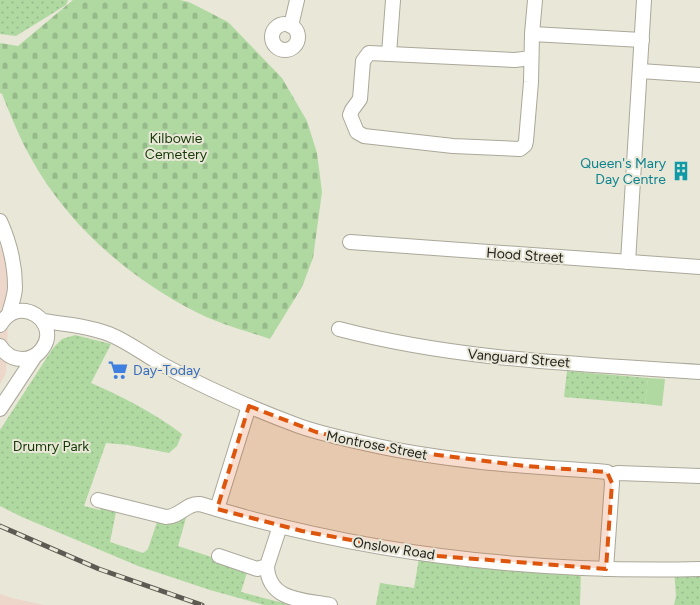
<svg xmlns="http://www.w3.org/2000/svg" width="700" height="605" font-family="Figtree,sans-serif">
  <style>
    .commercial { fill: #edd7cb }
    .grass { fill: url(#grass-dots) }
    .cemetery { fill: url(#cemetery-stones) }
    .garden { fill: #b0d9a2 }
    .lines { fill: none; stroke-linecap: round; stroke-linejoin: round }
    .minor-casing { stroke: #aba89a; stroke-width: 16 }
    .minor { stroke: #fff; stroke-width: 14 }
    .rail-casing { stroke: #5c5a52; stroke-width: 5 }
    .rail { stroke: #e9e7d7; stroke-width: 3; stroke-dasharray: 9; stroke-linecap: butt }
    .marked { fill: #de560d; fill-opacity: 0.2; stroke: #de560d; stroke-width: 4; stroke-dasharray: 10 6; stroke-linejoin: round }
    .labels { text-anchor: middle; stroke-width: 4; stroke-linejoin: round; paint-order: stroke }
    .park-label { font-size: 14px; fill: #143904; stroke: #e9e7d7 }
    .culture-label { font-size: 14px; fill: #0d838f; stroke: #e9e7d7; text-anchor: end }
    .street-label { font-size: 14px; fill: #23221c; stroke: #e9e7d7 }
    .shop-label { font-size: 14px; fill: #366cbe; stroke: #e9e7d7; text-anchor: start }
  </style>
  <defs>
    <pattern id="grass-dots" width="8" height="8" patternUnits="userSpaceOnUse" patternTransform="scale(1.25)"><rect width="8" height="8" fill="#b0d9a2"/><path d="M2 2h.1M6 6h.1" fill="none" stroke="#97ba8b" stroke-width="1.8" stroke-linecap="round"/></pattern>
    <pattern id="cemetery-stones" width="16" height="16" patternUnits="userSpaceOnUse" patternTransform="scale(1.25)"><rect width="16" height="16" fill="#b0d9a2"/><path d="M2 7V4a2 2 0 0 1 4 0v3zM10 15v-3a2 2 0 0 1 4 0v3z" fill="#97ba8b"/></pattern>
  </defs>
  <rect width="100%" height="100%" fill="#e9e7d7"/>
  <!-- commercial -->
  <g class="commercial">
    <polygon points="0,246 6,259 9,292 6,373 0,384"/>
    <polygon points="0,594 12,598 44,605 0,605"/>
  </g>
  <!-- grass -->
  <g class="grass">
    <polygon points="0,0 68,0 66,5 16,36 0,34"/>
    <path d="M75 335 111 344 91 383C123 397 153 412 182 434L177 446 169 453 128 445 106 443 84 506 100 510 103 504 117 507 110 542 143 553 148 549 158 519 188 511 178 546 248 569 241 592 291 605H264L210 590 138 566 22 517 0 506V430L53 348 62 339Z"/>
    <polygon points="567,371 648,378 645,404 564,397"/>
    <polygon points="419,558 581,571 580,605 376,605 380,583 414,588"/>
    <polygon points="674,569 700,569 700,605 674,605 676,596"/>
  </g>
  <!-- cemetery -->
  <path class="cemetery" d="M73 0H180L189 2 228 22 282 78 307 121 317 153 322 192 313 258 302 287 270 339C246 331 220 324 198 313 130 279 69 226 32 160 20 139 11 116 2 94L0 93V43L18 46Z"/>
  <!-- garden -->
  <polygon class="garden" points="648,378 665,379 662,406 645,404"/>
  <g class="lines">
    <defs>
      <g id="minor">
        <circle cx="285" cy="37" r="13"/>
        <polyline points="291,26 297,0"/>
        <polyline points="532,34 535,0"/>
        <polyline points="389,54 393,0"/>
        <polyline points="531,58 515,60 369,53 363,61 360,99 352,110 350,115 357,132 364,136 453,146 520,149 525,145 526,141 531,82 532,34 642,40"/>
        <polyline points="640,71 700,75"/>
        <path d="M0 221C9 241 15 265 15 287 15 296 11 305 9 314"/>
        <polyline points="350,242 700,267"/>
        <polyline points="628,262 644,0"/>
        <path d="M43 321C65 324 88 326 109 334 129 342 146 356 165 366 208 389 253 409 299 426 322 434 345 439 368 444 443 461 520 466 597 471L607 472 611 475 618 473 700 476"/>
        <path d="M0 325C19 292 62 323 42 349 37 356 30 359 22 359 12 359 5 354 0 346"/>
        <path d="M339 329C457 360 579 364 700 372"/>
        <polyline points="0,409 35,356"/>
        <path d="M98 500 166 517C180 517 186 503 200 504 362 554 531 573 700 569"/>
        <polyline points="217,509 249,406"/>
        <polyline points="219,556 257,569 267,566 280,526"/>
        <path d="M267 566C268 601 303 600 330 605"/>
        <polyline points="606,569 612,483 611,475"/>
      </g>
    </defs>
    <!-- minor casing -->
    <use href="#minor" class="minor-casing"/>
    <!-- minor -->
    <use href="#minor" class="minor"/>
    <defs>
      <polyline id="rail" points="0,526 99,569 202,605"/>
    </defs>
    <!-- rail casing -->
    <use href="#rail" class="rail-casing"/>
    <!-- rail -->
    <use href="#rail" class="rail"/>
  </g>
  <!-- marked area -->
  <path class="marked" d="M249 406 316 432 389 449 525 466 607 472 612 483 606 569 438 556 302 531 217 509Z"/>
  <!-- icons -->
  <defs>
    <symbol id="building-bare" viewBox="-9 -9 18 18"><path d="M-4-6H4V6H1V3H-1V6H-4ZM-2.5-4.3h1.7v1.8h-1.7ZM.8-4.3h1.7v1.8H.8ZM-2.5-1h1.7V.8h-1.7ZM.8-1h1.7V.8H.8Z" fill="#0f9aa8" stroke="#e9e7d7" stroke-width="2.5" paint-order="stroke"/></symbol>
    <symbol id="supermarket-bare" viewBox="-9 -9 18 18"><path d="M-6-5.5h2.5l.6 2H6L4.5 2H-2.5L-4.4-4H-6ZM-1.5 3.2a1.3 1.3 0 1 0 .1 0ZM3 3.2a1.3 1.3 0 1 0 .1 0Z" fill="#3f7fe0" stroke="#e9e7d7" stroke-width="2.5" paint-order="stroke"/></symbol>
  </defs>
  <g fill-rule="evenodd">
    <use href="#building-bare" x="667" y="157" width="28" height="28"/>
    <use href="#supermarket-bare" x="104" y="356" width="28" height="28"/>
  </g>
  <g class="labels">
    <!-- park labels -->
    <g class="park-label">
      <text x="176" y="143">Kilbowie<tspan x="176" dy="16">Cemetery</tspan></text>
      <text x="51" y="451">Drumry Park</text>
    </g>
    <!-- culture labels -->
    <g class="culture-label">
      <text x="666" y="168">Queen's Mary<tspan x="666" dy="16">Day Centre</tspan></text>
    </g>
    <!-- street labels -->
    <g class="street-label">
      <text transform="translate(525 255) rotate(4)" y="5">Hood Street</text>
      <text transform="translate(519 358) rotate(5)" y="5">Vanguard Street</text>
      <text transform="translate(377 445) rotate(11)" y="5">Montrose Street</text>
      <text transform="translate(394 548) rotate(9)" y="5">Onslow Road</text>
    </g>
    <!-- shop labels -->
    <g class="shop-label">
      <text x="133" y="375">Day-Today</text>
    </g>
  </g>
</svg>
